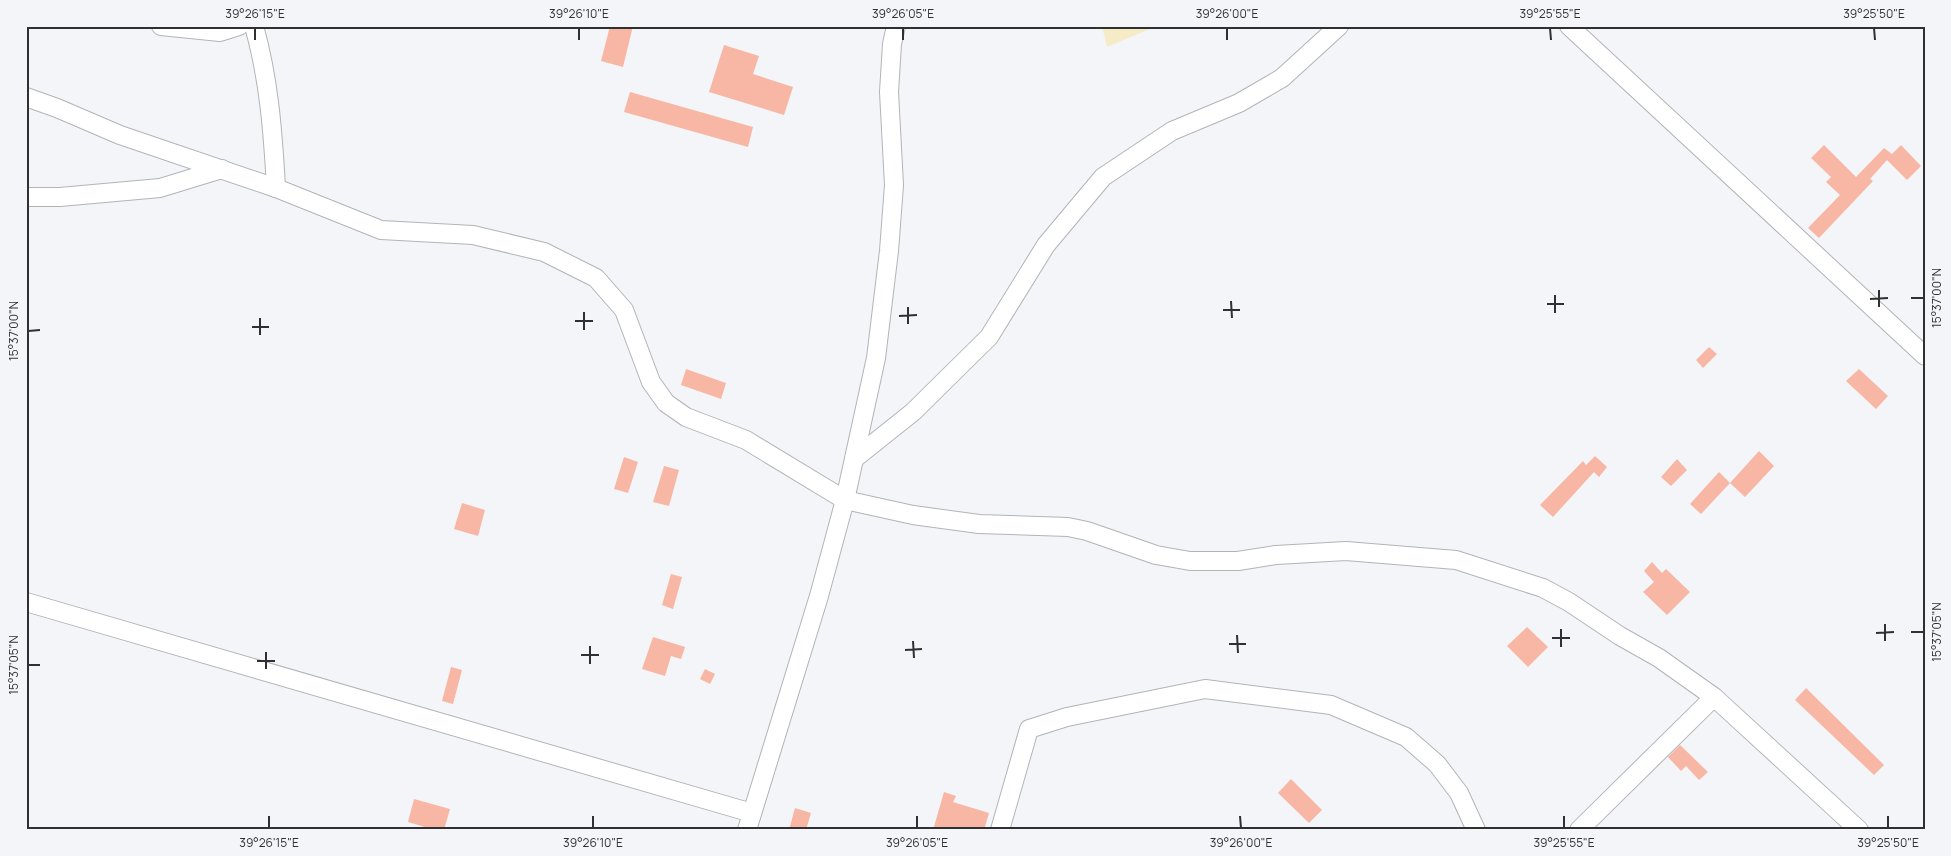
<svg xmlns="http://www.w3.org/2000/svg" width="1951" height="856" font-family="Manrope,sans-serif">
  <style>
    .sand { fill: #f5ebc6 }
    .building { fill: #f8b7a5 }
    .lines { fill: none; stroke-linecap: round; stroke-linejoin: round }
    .minor-casing { stroke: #b2b4b6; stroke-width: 20 }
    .minor { stroke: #fff; stroke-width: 18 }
    .ticks { fill: none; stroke: #303031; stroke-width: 2 }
    .neatline { fill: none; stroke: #303031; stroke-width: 2 }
    .ticks-label { font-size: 12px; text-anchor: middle; fill: #303031 }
  </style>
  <rect width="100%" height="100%" fill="#f3f5f8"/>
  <!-- sand -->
  <polygon class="sand" points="1102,26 1157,26 1107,47"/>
  <!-- building -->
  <g class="building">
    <polygon points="610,26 633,26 623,67 601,61"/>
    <polygon points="724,45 759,56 753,74 793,87 784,115 709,92"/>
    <polygon points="630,92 753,127 748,147 624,112"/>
    <polygon points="1824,145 1856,177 1884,148 1892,154 1901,145 1921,166 1907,180 1887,160 1870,179 1873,181 1819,238 1808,228 1840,195 1826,182 1831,177 1811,158"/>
    <polygon points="1709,347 1717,354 1703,368 1696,360"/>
    <polygon points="686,369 726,383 721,399 681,385"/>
    <polygon points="1859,369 1888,396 1876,409 1846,381"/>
    <polygon points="1759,451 1774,466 1745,497 1730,483"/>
    <polygon points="1595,456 1607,467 1599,477 1594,472 1553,517 1540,505 1583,461 1586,465"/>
    <polygon points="624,457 638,462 628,493 614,489"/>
    <polygon points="1677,459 1687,470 1671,486 1661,477"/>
    <polygon points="664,466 679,470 669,506 653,502"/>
    <polygon points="1719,472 1730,483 1701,514 1690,504"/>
    <polygon points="462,503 485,510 478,536 454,529"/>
    <polygon points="1652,562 1662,573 1666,569 1690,592 1667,615 1643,592 1654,582 1644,571"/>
    <polygon points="671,574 682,577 673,609 662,605"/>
    <polygon points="1527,627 1548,647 1528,667 1507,646"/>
    <polygon points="653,637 685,647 681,659 671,656 665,676 642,669"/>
    <polygon points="451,667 462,670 453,704 442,701"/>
    <polygon points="705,669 715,674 710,684 700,679"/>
    <polygon points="1806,688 1884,765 1874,775 1795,700"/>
    <polygon points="1680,745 1708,772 1699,780 1686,766 1681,771 1668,757"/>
    <polygon points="1291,779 1322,810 1309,823 1278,793"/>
    <polygon points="944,792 956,796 953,802 989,813 984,830 933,830"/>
    <polygon points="414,799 450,809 444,830 435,830 408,822"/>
    <polygon points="795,808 811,813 806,830 789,830"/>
  </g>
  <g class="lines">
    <defs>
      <g id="minor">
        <polyline points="161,26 220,32 239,26"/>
        <path d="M254 26C269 79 273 133 276 188"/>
        <polyline points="1569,26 1925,356"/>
        <polyline points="26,97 57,108 120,135 276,188 381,230 473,235 544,252 596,278 624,310 651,382 666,403 686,417 746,440 845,500 913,515 979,524 1068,527 1087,531 1156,555 1190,561 1238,561 1276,555 1346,551 1456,560 1543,588 1569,602 1620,636 1659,658 1714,697 1859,830"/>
        <polyline points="26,197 60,197 160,188 222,169"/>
        <polyline points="854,459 913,412 989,337 1046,245 1103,177 1172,131 1239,103 1282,78 1339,26"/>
        <polyline points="26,602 752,813"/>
        <polyline points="747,830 819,596 845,500 876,358 889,251 894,185 889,92 892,44 896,26"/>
        <polyline points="1000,830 1029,729 1067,717 1205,689 1331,705 1406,737 1437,764 1459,793 1476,830"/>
        <polyline points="1579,830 1714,697"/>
      </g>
    </defs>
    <!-- minor casing -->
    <use href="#minor" class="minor-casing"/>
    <!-- minor -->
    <use href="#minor" class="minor"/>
  </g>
  <!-- ticks -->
  <path class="ticks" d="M255 28V40M579 28V40M903 28V40M1227 28V40M1550 28 1551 40M1874 28 1875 40M1879 290V307M1555 295V313M1911 298H1924M1870 299 1888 298M1231 301 1232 318M1547 304H1564M908 307V324M1223 310H1240M584 312V330M899 316 917 315M260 318V335M575 321H593M252 327H269M28 331 40 330M1885 624V641M1561 629V647M1911 632H1924M1876 633 1894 632M1237 635 1238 653M1552 638H1570M913 641 914 658M1229 644H1246M590 646V664M905 650 922 649M266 652V669M581 655H599M257 661H275M28 665H40M269 816V828M593 816V828M917 816V828M1240 816 1241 828M1564 816V828M1888 816V828"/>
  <!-- border -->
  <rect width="1951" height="856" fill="none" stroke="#f3f5f8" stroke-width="55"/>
  <rect x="28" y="28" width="1896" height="800" class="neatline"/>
  <g class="ticks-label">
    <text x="255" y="18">39°26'15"E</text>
    <text x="579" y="18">39°26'10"E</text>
    <text x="903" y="18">39°26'05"E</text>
    <text x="1227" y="18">39°26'00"E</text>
    <text x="1550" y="18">39°25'55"E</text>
    <text x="1874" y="18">39°25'50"E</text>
    <text transform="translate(1937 298) rotate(-90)" y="4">15°37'00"N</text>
    <text transform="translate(14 331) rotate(-90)" y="4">15°37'00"N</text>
    <text transform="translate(1937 632) rotate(-90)" y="4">15°37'05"N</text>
    <text transform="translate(14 665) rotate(-90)" y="4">15°37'05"N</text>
    <text x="269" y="847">39°26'15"E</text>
    <text x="593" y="847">39°26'10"E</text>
    <text x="917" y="847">39°26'05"E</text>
    <text x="1241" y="847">39°26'00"E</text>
    <text x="1564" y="847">39°25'55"E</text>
    <text x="1888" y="847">39°25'50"E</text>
  </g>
</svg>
